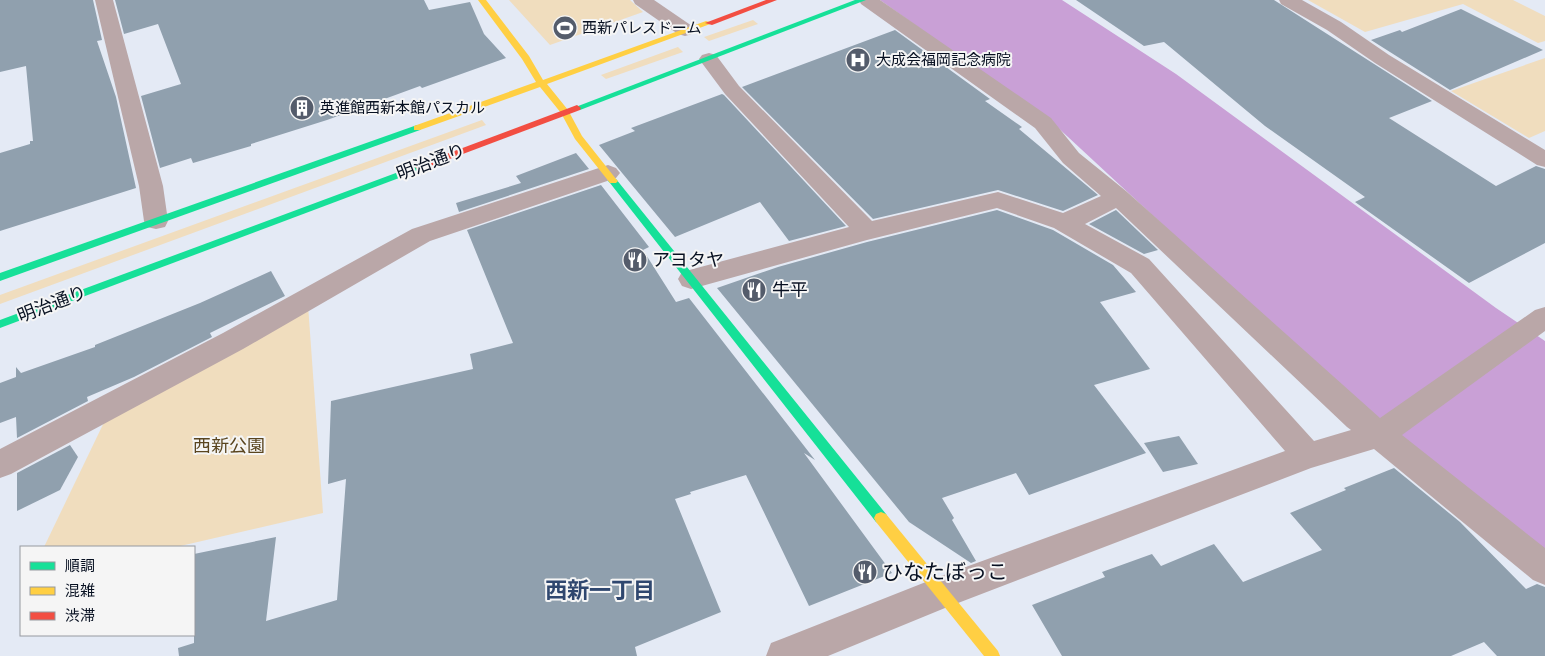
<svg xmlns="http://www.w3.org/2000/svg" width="1545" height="656" font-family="'Sofia Sans Condensed','Noto Sans JP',sans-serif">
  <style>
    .green { fill: #f0ddbe }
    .water { fill: #c9a0d6 }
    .building { fill: #90a0ae }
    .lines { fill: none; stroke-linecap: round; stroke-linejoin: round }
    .street { fill: #baa7a8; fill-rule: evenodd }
    .fast { fill: #16e098; fill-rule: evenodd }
    .slow { fill: #ffcf43; fill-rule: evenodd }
    .jam { fill: #f24e42; fill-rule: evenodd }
    .labels { text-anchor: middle; stroke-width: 4; stroke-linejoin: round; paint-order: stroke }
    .far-poi-label { font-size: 15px; fill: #071021; stroke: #f5f5f5; text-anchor: start }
    .street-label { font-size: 18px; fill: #071021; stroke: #f5f5f5 }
    .poi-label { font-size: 18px; fill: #071021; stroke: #f5f5f5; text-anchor: start }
    .park-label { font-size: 18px; fill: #5a451f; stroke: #f5f5f5 }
    .near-poi-label { font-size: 21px; fill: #071021; stroke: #f5f5f5; text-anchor: start }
    .near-neighbourhood-label { font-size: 22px; font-weight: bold; fill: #2f476f; stroke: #f5f5f5 }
  </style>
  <rect width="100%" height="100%" fill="#e4eaf5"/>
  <!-- green -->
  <g class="green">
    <polygon points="509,0 630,0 643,12 550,45"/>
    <polygon points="1308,0 1513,0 1545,16 1545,41 1538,43 1463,4 1365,32"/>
    <polygon points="753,20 758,24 709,41 704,37"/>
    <polygon points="678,47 683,52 606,79 601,75"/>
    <polygon points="1545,58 1545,131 1529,138 1451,91"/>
    <polygon points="482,120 486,125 0,304 0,295"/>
    <polygon points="308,305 323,513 176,547 44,547 108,414"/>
  </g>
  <!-- water -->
  <polygon class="water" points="880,0 1062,0 1176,74 1496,308 1545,341 1545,552 1352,400 1054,124"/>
  <!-- building -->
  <g class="building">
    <polygon points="0,0 93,0 102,40 97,41 116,97 136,188 0,231 0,153 30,144 30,141 33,141 26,66 0,72"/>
    <polygon points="115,0 424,0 429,10 470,2 484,34 506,58 422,88 420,86 327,120 251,144 251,146 193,163 191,158 160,168 141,96 181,84 158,24 124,34"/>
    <polygon points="1076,0 1274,0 1432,101 1389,118 1496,186 1536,166 1545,169 1545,243 1469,283 1355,202 1365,197 1265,126 1164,42 1144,46"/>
    <polygon points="1461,9 1543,50 1450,90 1371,40 1400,30 1402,32"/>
    <polygon points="895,30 990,99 985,101 1022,127 1019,129 1098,195 1063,211 998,190 873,219 742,87"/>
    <polygon points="722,94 724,95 846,226 789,241 760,202 675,237 599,145 635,131 631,128"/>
    <polygon points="576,153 589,169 459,212 456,203 521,183 516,176"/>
    <polygon points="601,185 649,247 643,250 676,302 689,298 815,460 804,453 892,573 809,606 746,475 690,492 691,494 675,499 721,612 635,647 637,656 179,656 178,648 194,643 194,554 276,537 266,621 337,600 346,479 328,484 331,401 473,369 470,354 513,343 467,230"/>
    <polygon points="997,210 1053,230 1113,265 1136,292 1100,302 1150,369 1094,385 1146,453 1029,495 1016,473 942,498 954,518 952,520 976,561 971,563 909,522 717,288 778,267 867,242"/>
    <polygon points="1116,210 1158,250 1144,254 1089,224"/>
    <polygon points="271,271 285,296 210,333 212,337 134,377 87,397 88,401 17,438 16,417 0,423 0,383 16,377 16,367 21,373 95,347 95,345 200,303"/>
    <polygon points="1179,436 1198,464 1163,472 1144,443"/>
    <polygon points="70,445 78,457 60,490 17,511 17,473"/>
    <polygon points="1394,468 1460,522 1526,589 1537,584 1545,587 1545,656 1497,656 1484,642 1451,656 1062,656 1032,605 1105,577 1102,572 1152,554 1161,566 1214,544 1243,582 1322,550 1290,513 1346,490 1344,488"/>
  </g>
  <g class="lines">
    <!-- street -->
    <g class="street">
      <polygon points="95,0 113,0 163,186 168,221 165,227 156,229 147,227 144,221 139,186"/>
      <polygon points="633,0 654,0 692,26 695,30 692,34 685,36 678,34 635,4"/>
      <path d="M859 0H880L1051 118 1079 153 1126 191 1380 418 1535 310 1545 307V331L1402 435 1545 548V585L1533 580 1374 449 1311 468 945 608 828 656H766L771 643 784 638 941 576 1285 451 1131 273 1054 228 997 208 867 240 691 289 682 286 678 279 682 272 849 227 725 94 699 59 702 55 709 53 716 55 739 86 872 221 998 192 1063 213 1101 196 1063 163 1035 128 861 4ZM1116 208 1347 427 1351 430 1314 441 1149 259 1085 224Z"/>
      <polygon points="1279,0 1302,0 1341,22 1389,55 1545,150 1545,167 1537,165 1375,63 1327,30 1281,4"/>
      <polygon points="608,165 616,168 620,173 616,178 430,241 243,349 11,474 0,478 0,449 223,333 412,229"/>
    </g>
    <!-- fast -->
    <g class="fast">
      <polygon points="855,0 866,0 580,110 574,110 573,108"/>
      <polygon points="417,125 422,128 420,130 0,281 0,273"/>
      <polygon points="420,164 425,167 423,169 0,328 0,320"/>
      <polygon points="613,178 616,179 886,514 888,518 886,522 881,524 876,522 610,183 608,181 610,179"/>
    </g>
    <!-- slow -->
    <g class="slow">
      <polygon points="478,0 486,0 529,56 543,80 706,21 713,23 547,84 568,110 582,136 616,179 618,181 616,183 610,183 575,139 561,113 540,87 420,130 414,130 414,126 536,82 522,59"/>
      <polygon points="881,512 886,514 998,651 1000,656 984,656 876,522 874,518 876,514"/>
    </g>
    <!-- jam -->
    <g class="jam">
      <polygon points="766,0 777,0 712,25 705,23"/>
      <polygon points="577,105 581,108 580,110 423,169 417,169 415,167 417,165"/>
    </g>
  </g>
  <!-- icons -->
  <defs>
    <symbol id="stadium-disc" viewBox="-11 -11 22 22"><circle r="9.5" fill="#545c6b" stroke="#f5f5f5"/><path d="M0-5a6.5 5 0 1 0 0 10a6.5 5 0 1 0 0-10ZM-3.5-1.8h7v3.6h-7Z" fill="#fff"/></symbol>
    <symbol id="hospital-disc" viewBox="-11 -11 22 22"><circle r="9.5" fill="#545c6b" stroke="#f5f5f5"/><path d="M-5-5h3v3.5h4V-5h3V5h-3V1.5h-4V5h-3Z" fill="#fff"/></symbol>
    <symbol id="building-disc" viewBox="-11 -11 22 22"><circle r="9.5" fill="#545c6b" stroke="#f5f5f5"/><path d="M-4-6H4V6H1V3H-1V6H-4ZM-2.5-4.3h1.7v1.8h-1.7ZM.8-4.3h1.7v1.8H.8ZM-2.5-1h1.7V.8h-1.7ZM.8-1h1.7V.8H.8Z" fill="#fff"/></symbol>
    <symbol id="restaurant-disc" viewBox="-11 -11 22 22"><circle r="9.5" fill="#545c6b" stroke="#f5f5f5"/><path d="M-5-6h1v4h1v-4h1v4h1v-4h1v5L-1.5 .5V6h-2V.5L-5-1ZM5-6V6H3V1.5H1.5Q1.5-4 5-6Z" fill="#fff"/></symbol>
  </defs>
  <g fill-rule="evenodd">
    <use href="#stadium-disc" x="551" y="14" width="28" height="28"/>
    <use href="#hospital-disc" x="844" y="46" width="28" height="28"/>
    <use href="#building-disc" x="288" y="94" width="28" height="28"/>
    <use href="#restaurant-disc" x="621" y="246" width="28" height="28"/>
    <use href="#restaurant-disc" x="740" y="276" width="28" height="28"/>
    <use href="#restaurant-disc" x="851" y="558" width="28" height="28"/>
  </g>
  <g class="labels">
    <!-- far-poi labels -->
    <g class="far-poi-label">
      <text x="582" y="33">西新パレスドーム</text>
      <text x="876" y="65">大成会福岡記念病院</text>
      <text x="320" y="113">英進館西新本館パスカル</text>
    </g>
    <!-- street labels -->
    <g class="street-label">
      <text transform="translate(431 162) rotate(-21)" y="6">明治通り</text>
      <text transform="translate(52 304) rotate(-21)" y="6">明治通り</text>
    </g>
    <!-- poi labels -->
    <g class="poi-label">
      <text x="652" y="266">アヨタヤ</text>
      <text x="772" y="296">牛平</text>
    </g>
    <!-- park labels -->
    <g class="park-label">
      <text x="229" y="452">西新公園</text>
    </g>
    <!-- near-poi labels -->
    <g class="near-poi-label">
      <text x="882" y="579">ひなたぼっこ</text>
    </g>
    <!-- near-neighbourhood labels -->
    <g class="near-neighbourhood-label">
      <text x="600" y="598">西新一丁目</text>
    </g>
  </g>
  <!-- legend -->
  <rect x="20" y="546" width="175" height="90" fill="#f5f5f5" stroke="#9699a0"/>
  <rect x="30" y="562" width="25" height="8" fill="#16e098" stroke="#9699a0"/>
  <text x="65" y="571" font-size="15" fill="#071021">順調</text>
  <rect x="30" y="587" width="25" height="8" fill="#ffcf43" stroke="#9699a0"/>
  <text x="65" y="596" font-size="15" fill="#071021">混雑</text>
  <rect x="30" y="612" width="25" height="8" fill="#f24e42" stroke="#9699a0"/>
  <text x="65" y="621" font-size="15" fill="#071021">渋滞</text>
</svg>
